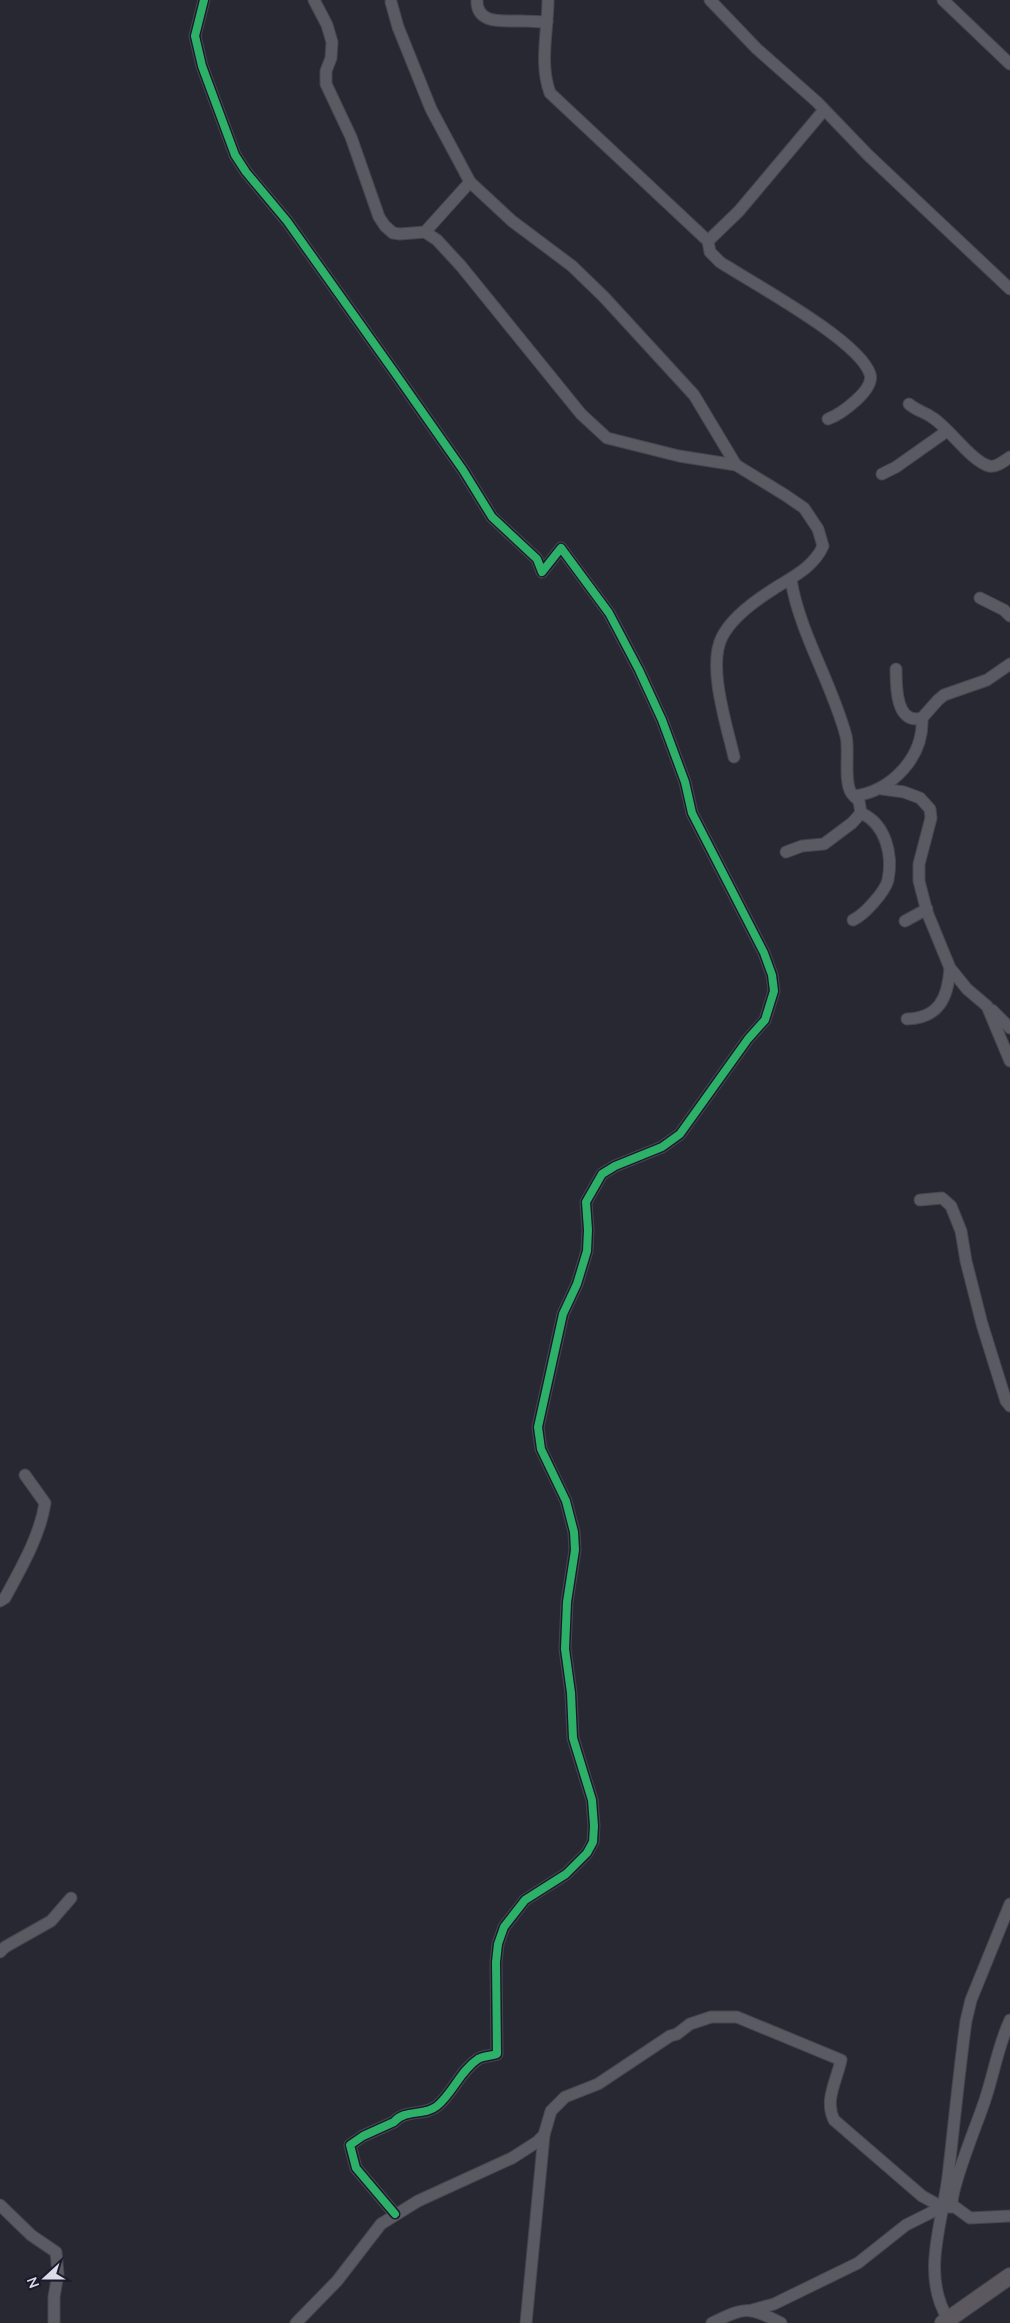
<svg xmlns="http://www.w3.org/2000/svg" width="1010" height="2323" font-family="Mulish,sans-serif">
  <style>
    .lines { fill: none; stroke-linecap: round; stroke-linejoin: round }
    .street-casing { stroke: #46464f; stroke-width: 13 }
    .secondary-casing { stroke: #46464f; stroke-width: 18 }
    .street { stroke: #595a62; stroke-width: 11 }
    .secondary { stroke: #5b5860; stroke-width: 16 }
    .cycleway-casing { stroke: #1a1a2d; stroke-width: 11 }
    .cycleway { stroke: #2db169; stroke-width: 8 }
  </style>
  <rect width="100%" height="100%" fill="#282832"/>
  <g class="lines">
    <defs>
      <g id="street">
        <path d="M204 0 195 36 202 66 235 155 246 172 287 221 395 373 463 470 492 517 537 559 542 572 561 548 609 613 639 670 662 720 685 782 692 813 764 953 772 975 774 991 765 1020 748 1039 680 1134 662 1147 615 1166 602 1174 586 1202 588 1230 587 1251 577 1284 563 1314 538 1427 541 1449 566 1501 574 1532 575 1550 567 1602 565 1649 571 1693 573 1738 592 1800 594 1826 593 1842 587 1853 566 1874 525 1900 504 1927 498 1944 496 1962 497 2054C491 2056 483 2056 478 2059 460 2071 453 2093 437 2106 425 2116 404 2109 394 2122L363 2136 350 2145 356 2168 395 2214"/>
        <polyline points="314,0 327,25 332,42 331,58 326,71 326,84 351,137 379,217 385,226 393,233 400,234 425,232 470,182 512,221 572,266 604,297 694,395 736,465"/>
        <path d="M477 0C476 26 506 20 524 21 532 21 539 22 547 22"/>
        <path d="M548 0C548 31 539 63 550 93L708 241 710 252 720 262C752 283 859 340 870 374 875 390 841 414 828 419"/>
        <polyline points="710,0 757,49 817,102 868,155 1010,289"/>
        <polyline points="943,0 1010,64"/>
        <polyline points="391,2 398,27 431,109 470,182"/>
        <path d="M425 232 437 240 461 266 581 414 607 438 679 456 736 465 785 495 804 508 818 529 823 546C813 569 788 579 769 592 752 603 731 619 722 637 707 666 727 726 734 757"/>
        <polyline points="708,241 739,211 824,110"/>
        <path d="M909 404C917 411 925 412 933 418 949 428 971 461 989 466 996 468 1004 461 1010 457"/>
        <polyline points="882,474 896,467 947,431"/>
        <path d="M791 580C800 634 832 683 846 736 850 751 842 787 854 796 891 791 924 758 922 718L938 700 944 695 987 680 1010 664"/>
        <polyline points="980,598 1004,610 1010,616"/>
        <path d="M896 669C896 687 896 725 922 718"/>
        <polyline points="882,789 904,792 920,798 930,809 931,818 919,864 919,881 927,912 950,968 967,989 987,1006 1010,1061"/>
        <polyline points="786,852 802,846 824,844 852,823 861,813 859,801 854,796"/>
        <path d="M853 920C864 915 885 892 888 880 893 855 886 824 861 813"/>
        <polyline points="905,921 927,909"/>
        <polyline points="992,1010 1010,1028"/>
        <path d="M907 1019C939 1018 948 998 950 968"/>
        <polyline points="920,1200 942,1198 951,1206 961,1231 966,1261 982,1324 1006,1401 1010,1406"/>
        <path d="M0 1601 5 1598C21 1568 40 1536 45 1503L25 1475"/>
        <polyline points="0,1952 5,1947 51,1921 71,1898"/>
        <polyline points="0,2205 31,2235 56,2252 58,2274 54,2297 54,2323"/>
        <path d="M952 2206C950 2188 978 2122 985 2100 994 2073 998 2046 1010 2020"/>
        <polyline points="752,2310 774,2304 858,2263 906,2225 942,2207 955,2207 970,2218 1010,2216"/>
        <path d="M948 2319C921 2275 942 2224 948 2177 954 2125 959 2073 966 2021L971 2000 1010 1904"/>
        <polyline points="296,2323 337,2281 381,2224 418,2201 512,2158 537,2142 544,2135"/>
        <path d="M526 2323 544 2135 551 2111 565 2097 598 2084 670 2036 677 2034 690 2024 711 2017H737L841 2060C837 2080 824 2100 834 2120L922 2196 942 2207"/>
        <path d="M712 2323C745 2307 748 2306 781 2323"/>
      </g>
      <polyline id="secondary" points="943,2323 1010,2276"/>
    </defs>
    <!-- street casing -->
    <use href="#street" class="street-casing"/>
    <!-- secondary casing -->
    <use href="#secondary" class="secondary-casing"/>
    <!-- street -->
    <use href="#street" class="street"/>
    <!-- secondary -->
    <use href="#secondary" class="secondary"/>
    <defs>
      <path id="cycleway" d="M204 0 195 36 202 66 235 155 246 172 287 221 395 373 463 470 492 517 537 559 542 572 561 548 609 613 639 670 662 720 685 782 692 813 764 953 772 975 774 991 765 1020 748 1039 680 1134 662 1147 615 1166 602 1174 586 1202 588 1230 587 1251 577 1284 563 1314 538 1427 541 1449 566 1501 574 1532 575 1550 567 1602 565 1649 571 1693 573 1738 592 1800 594 1826 593 1842 587 1853 566 1874 525 1900 504 1927 498 1944 496 1962 497 2054C491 2056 483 2056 478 2059 460 2071 453 2093 437 2106 425 2116 404 2109 394 2122L363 2136 350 2145 356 2168 395 2214"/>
    </defs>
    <!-- cycleway casing -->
    <use href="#cycleway" class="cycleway-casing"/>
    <!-- cycleway -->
    <use href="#cycleway" class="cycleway"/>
  </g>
  <!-- north arrow -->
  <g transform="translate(45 2278) rotate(249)" stroke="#1a1a2d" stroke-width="4" paint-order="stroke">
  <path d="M0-4L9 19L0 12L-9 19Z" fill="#dbdce9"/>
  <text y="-8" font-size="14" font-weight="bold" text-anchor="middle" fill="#dbdce9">N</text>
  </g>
</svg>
